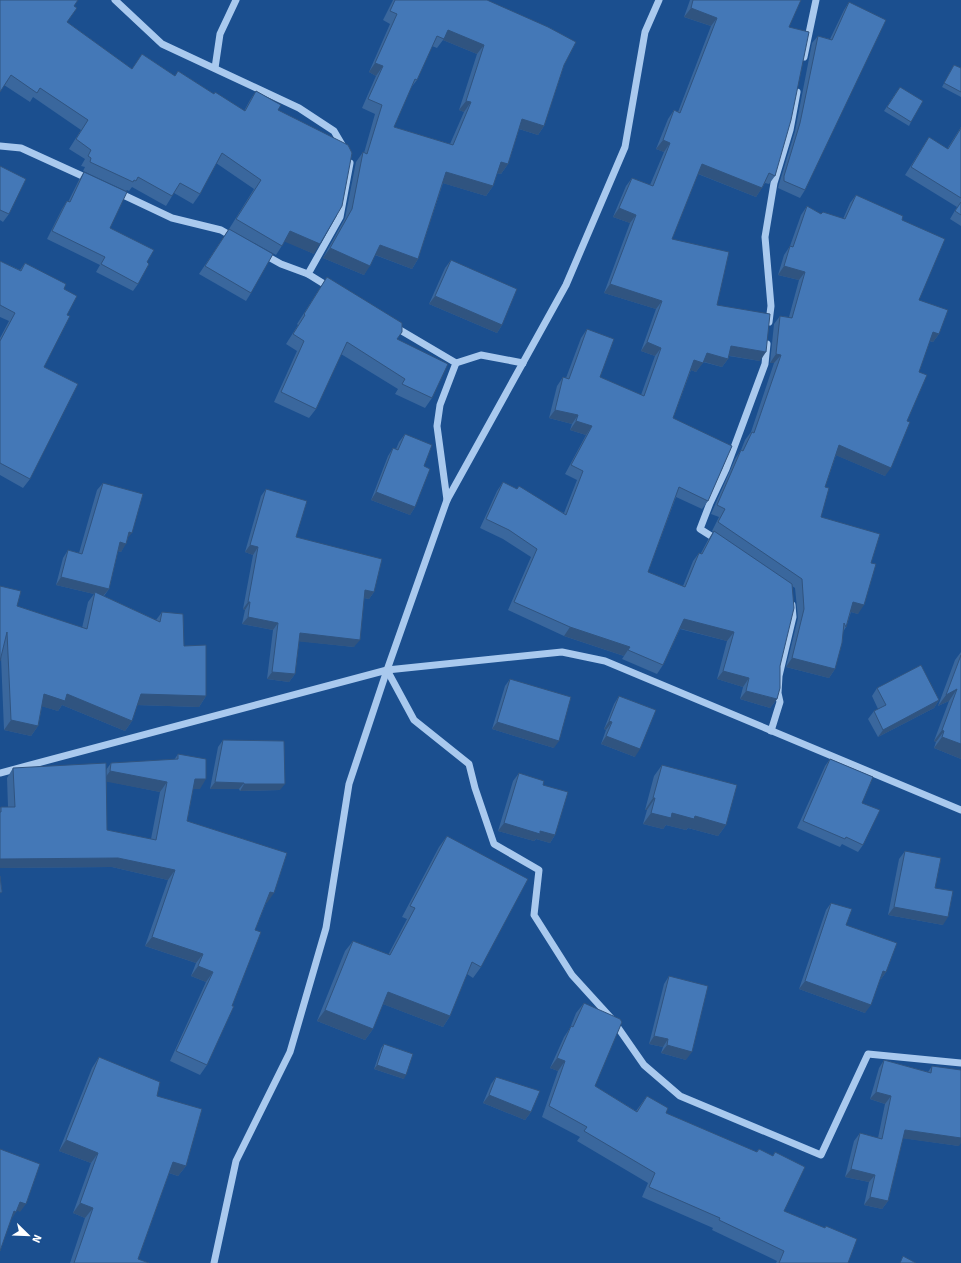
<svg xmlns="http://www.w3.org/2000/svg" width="961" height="1263" font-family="Signika,sans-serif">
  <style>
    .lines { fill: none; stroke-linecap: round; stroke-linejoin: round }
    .minor { stroke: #a9c9ee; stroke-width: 7 }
    .wall { fill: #3a679d; fill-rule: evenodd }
    .shaded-wall { fill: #305480 }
    .building { fill: #4478b7; stroke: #305480; fill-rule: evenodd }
  </style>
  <rect width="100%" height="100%" fill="#1b4f8f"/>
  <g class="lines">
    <!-- minor -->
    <g class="minor">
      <polyline points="115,0 162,44 299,108 334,131 344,148"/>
      <polyline points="804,57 816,0"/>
      <polyline points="215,68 220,34 236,0"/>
      <polyline points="0,146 21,148 89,179"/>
      <polyline points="117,192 172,218 221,230 233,237"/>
      <polyline points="263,254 281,264 308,274"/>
      <polyline points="329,287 308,274 340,217 350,163"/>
      <polyline points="769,322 771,306 765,237 774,183 790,130 797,92"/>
      <polyline points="395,327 456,363 440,405 437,426 447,500"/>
      <polyline points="456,363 481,355 523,363"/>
      <polyline points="719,541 700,529 710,503 726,469 765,364 767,344"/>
      <polyline points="387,670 414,720 469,764 475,788 494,844 539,870 534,915 572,975 612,1019 644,1065 680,1096 821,1155 868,1054 961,1063"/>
      <polyline points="771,731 780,702 778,693 779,676 793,617 792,605"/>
      <polyline points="0,773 387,670 562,652 605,661 961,810"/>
      <polyline points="214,1263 236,1161 290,1052 326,928 349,784 387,670 447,500 566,285 625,147 645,32 659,0"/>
    </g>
  </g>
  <!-- wall -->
  <g class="wall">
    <polygon points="0,0 74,6 67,22 132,69 142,54 175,76 178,71 214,94 244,111 250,100 256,91 278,110 314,254 285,241 276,255 229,229 254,189 216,163 200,194 193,204 174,193 166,206 132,187 129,191 127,190 126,191 83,171 85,167 81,166 85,159 69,149 81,130 33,97 30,102 4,85"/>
    <path d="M393 0H487L564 65 544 126 538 135 519 129 508 164 501 174 497 173 493 186 486 196 443 183 418 259 412 269 375 255 364 275 323 258 345 218 356 162 363 152 364 153 375 114 362 108 376 76 369 72 390 24 383 20ZM443 40 477 54 459 110 464 112 450 144 394 127 410 89 417 80 432 46 437 48Z"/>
    <polygon points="690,0 801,0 789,27 775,176 769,184 765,183 756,197 698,174 672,239 717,305 760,361 729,356 728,359 722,367 703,362 696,372 691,370 673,418 708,501 702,509 676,497 648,572 683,586 693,561 699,553 701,553 708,540 713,532 712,531 719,517 711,514 735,459 741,450 745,440 751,432 774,363 770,363 774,324 780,316 789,317 799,280 778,275 784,255 790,246 801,215 807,206 821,214 843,219 850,203 856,195 902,220 919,300 939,334 933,342 929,341 919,372 907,421 885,476 836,455 825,487 821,517 871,563 858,614 851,612 846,627 843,632 835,669 829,678 786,667 798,618 795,588 792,586 780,666 777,699 770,708 740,699 743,687 717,679 727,641 680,629 663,665 657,674 622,659 624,656 564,636 508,610 531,557 503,539 480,528 497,491 503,482 564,513 577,480 565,474 586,435 570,430 572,424 549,418 557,386 563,377 566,378 581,338 587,329 600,377 641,395 655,356 641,351 656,309 604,293 630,223 613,217 626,186 632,178 650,185 664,152 656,149 668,119 674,110 678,112 711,26 684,17"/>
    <polygon points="849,2 805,190 800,198 778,188 779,184 795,131 812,43 818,36 830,39 844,10"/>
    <polygon points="954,65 961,68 961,97 942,87"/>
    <polygon points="897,91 911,122 909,126 884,111"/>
    <polygon points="961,127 961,226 950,219 957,207 905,175 929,137 947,149"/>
    <polygon points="0,166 9,214 3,222 0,220"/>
    <polygon points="84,172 110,228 147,262 138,284 133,291 96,272 100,265 47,239 62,209 67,201 68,202 79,180"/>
    <polygon points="229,229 251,293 246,301 199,274"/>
    <polygon points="451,260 502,325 497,333 429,304 445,268"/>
    <polygon points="0,261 20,270 25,263 64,289 67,315 44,367 30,479 23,488 0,475 0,338 9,321 0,317"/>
    <polygon points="327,277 397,339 432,398 425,408 395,394 398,389 341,354 316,409 309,418 274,402 297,351 286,344 298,325 297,324"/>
    <polygon points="405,434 424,466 415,507 410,515 371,500 388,456 393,448 396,449 399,442"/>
    <polygon points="103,483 128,538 121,552 118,551 109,589 104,596 156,620 162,612 184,646 206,696 199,707 137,705 132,721 125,731 62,705 58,711 42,706 38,726 31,736 4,730 1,657 0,586 17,606 82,628 88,602 94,594 56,585 63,558 68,550 79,553 97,490"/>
    <polygon points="266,489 296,537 374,592 369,599 364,598 354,647 299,641 295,674 289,682 267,679 273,630 242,624 245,610 243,609 253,555 245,552 261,496"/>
    <polygon points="961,652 961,759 934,748 936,742 934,741 949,701 938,706 955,660"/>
    <polygon points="510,679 554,748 492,729 505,686"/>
    <polygon points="877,688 939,700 934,708 878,737 868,719 874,711 878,709 872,696"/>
    <polygon points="619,696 635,757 601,744 606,730 604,729 614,704"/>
    <polygon points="223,740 280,790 240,791 239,789 210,789 218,747"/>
    <path d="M178 754 200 789H193L187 821 267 903H266L255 930 207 1065 200 1075 170 1061 206 982 191 976 196 963 145 946 168 880 112 867 0 868V808L1 807H8L7 778 13 768 106 770 111 763 174 760ZM106 781 160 792 151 839 107 830Z"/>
    <polygon points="830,759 862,803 863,845 858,852 842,844 840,847 797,828 825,766"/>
    <polygon points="662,765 726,825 718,836 688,828 686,830 666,825 663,829 643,824 647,810 645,810 654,776"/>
    <polygon points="519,773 543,785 555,835 550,843 536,839 534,841 498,831 513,781"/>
    <polygon points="447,836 481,967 473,978 467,974 450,1016 443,1027 383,1004 373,1029 365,1040 317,1021 345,951 353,941 388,955 407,919 402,917 439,847"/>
    <polygon points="905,851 935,888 943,925 888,915 899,859"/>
    <polygon points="831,903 846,925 886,972 881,979 880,979 865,1013 799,989 826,910"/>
    <polygon points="669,976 686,1060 661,1053 663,1047 649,1044 664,984"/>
    <polygon points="584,1003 595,1086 636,1111 647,1096 666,1113 756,1152 759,1149 773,1156 775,1152 784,1211 825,1228 826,1226 848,1263 776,1263 777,1261 712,1230 713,1228 642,1197 648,1183 577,1141 580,1137 542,1117 558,1071 550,1068 564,1037 570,1028 576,1013"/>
    <polygon points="384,1044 404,1079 374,1069 381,1048"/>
    <polygon points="99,1057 157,1096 186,1166 178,1176 169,1173 138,1259 149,1263 70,1263 85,1218 73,1213 91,1163 59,1151 92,1068"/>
    <polygon points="884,1060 928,1072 932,1066 959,1146 903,1138 888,1201 882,1209 864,1205 869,1182 845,1177 854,1141 860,1133 878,1138 885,1104 870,1099 879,1068"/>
    <polygon points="496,1077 531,1112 525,1120 483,1103 491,1084"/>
  </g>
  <!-- shaded-wall -->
  <g class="shaded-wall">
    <polygon points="691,8 717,18 711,26 684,17"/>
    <polygon points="448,30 484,45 477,54 443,40"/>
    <polygon points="375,63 383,66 376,76 369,72"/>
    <polygon points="466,101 471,102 464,112 459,110"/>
    <polygon points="522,119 544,126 538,135 516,128"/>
    <polygon points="663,140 670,143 664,152 656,149"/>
    <polygon points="501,162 508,164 501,174 494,172"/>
    <polygon points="702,164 762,188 756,197 696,173"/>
    <polygon points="446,172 493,186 486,196 439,182"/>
    <polygon points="619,208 636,215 630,223 613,217"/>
    <polygon points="290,231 320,244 314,254 283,241"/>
    <polygon points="380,245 418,259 412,269 373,254"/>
    <polygon points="330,248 370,266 364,275 323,258"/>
    <polygon points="784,266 805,272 799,280 778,275"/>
    <polygon points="610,284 662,301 656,309 604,293"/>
    <polygon points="435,296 502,325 497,333 429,304"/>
    <polygon points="933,332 939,334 933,342 927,340"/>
    <polygon points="647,342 661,348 655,356 641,351"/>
    <polygon points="731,346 766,352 760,361 725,355"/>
    <polygon points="707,353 728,359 722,367 701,361"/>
    <polygon points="776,354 781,355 774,363 770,363"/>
    <polygon points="694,360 703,363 696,372 688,369"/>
    <polygon points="555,410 578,415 572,424 549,418"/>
    <polygon points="576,421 592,426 586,435 570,430"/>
    <polygon points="839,445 891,468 885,476 833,454"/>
    <polygon points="376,492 415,507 410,515 371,500"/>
    <polygon points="129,532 132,533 126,540"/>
    <polygon points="120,542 126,544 121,552 115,550"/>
    <polygon points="250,545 258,547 253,555 245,552"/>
    <polygon points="61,577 109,589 103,596 95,592 94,594 56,585"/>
    <polygon points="365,590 374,592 369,599 360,597"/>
    <polygon points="248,602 250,602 245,610 243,609"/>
    <polygon points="853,602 864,605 858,614 847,611"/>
    <polygon points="248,617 278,623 273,630 242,624"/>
    <polygon points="684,619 734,632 727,641 678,628"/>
    <polygon points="570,627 630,647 624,656 564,636"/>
    <polygon points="300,633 360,640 354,647 294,641"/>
    <polygon points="792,658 835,669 829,678 786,667"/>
    <polygon points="723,671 749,678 743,687 717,679"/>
    <polygon points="272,672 295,674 289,682 267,679"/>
    <polygon points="957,689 949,701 938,706 946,695"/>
    <polygon points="746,691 777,699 770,708 740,699"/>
    <polygon points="44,694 67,694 132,721 125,731 62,705 58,711 37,705"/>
    <polygon points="141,694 206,696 199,707 134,705"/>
    <polygon points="939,700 934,708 878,737 883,730"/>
    <polygon points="11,720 38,726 31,736 4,730"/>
    <polygon points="609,721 612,722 606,730 604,729"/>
    <polygon points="497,722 559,741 554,748 492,729"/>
    <polygon points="942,730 944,731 936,742 934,741"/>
    <polygon points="606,736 640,749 635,757 601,744"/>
    <polygon points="942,737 961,744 961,759 934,748"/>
    <polygon points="110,771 167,782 160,792 103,781"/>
    <polygon points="195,779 206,779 200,789 188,789"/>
    <polygon points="215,782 244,783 239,789 210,789"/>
    <polygon points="244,784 285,784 280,790 240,791"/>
    <polygon points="653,798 655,798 647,810 645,810"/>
    <polygon points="651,813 672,813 695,816 726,825 718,836 688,828 686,830 666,825 663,829 643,824"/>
    <polygon points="504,823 540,831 555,835 550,843 536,839 534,841 498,831"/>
    <polygon points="118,858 175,870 168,880 112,867 0,868 0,859"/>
    <polygon points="270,892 274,893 267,903 263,902"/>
    <polygon points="894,907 948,917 943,925 888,915"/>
    <polygon points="152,937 203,954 196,963 145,946"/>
    <polygon points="198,966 213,972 206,982 191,976"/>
    <polygon points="883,971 886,972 881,979 878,978"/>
    <polygon points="805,981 871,1005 865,1013 799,989"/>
    <polygon points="388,992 450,1016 443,1027 380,1003"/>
    <polygon points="325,1010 373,1029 365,1040 317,1021"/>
    <polygon points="654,1036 668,1039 663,1047 649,1044"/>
    <polygon points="667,1045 692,1052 686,1060 661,1053"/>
    <polygon points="557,1058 565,1061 558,1071 550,1068"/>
    <polygon points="377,1065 406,1075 404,1079 374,1069"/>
    <polygon points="876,1092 891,1096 885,1104 870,1099"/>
    <polygon points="489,1095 531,1112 525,1120 483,1103"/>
    <polygon points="905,1130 961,1138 961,1143 959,1146 900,1138"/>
    <polygon points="66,1140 98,1153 91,1163 59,1151"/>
    <polygon points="173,1162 186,1166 178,1176 166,1172"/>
    <polygon points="851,1169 875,1175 869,1182 845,1177"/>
    <polygon points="870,1197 888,1201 882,1209 864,1205"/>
    <polygon points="20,1202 26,1204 20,1212 15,1209"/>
    <polygon points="80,1203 93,1208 85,1218 73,1213"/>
    <polygon points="14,1211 16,1212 11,1220"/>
  </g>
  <!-- building -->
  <g class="building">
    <polygon points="0,0 78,0 74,6 77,8 67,22 132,69 142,54 175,76 178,71 214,94 215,92 245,111 256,91 281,105 278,110 348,145 352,153 342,206 320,244 290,231 282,246 236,219 261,180 222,153 200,194 180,183 172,196 138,177 136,181 134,180 133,182 90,162 91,158 88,156 91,150 76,139 88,120 40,88 37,93 11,75 0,92"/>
    <path d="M395 0H487L548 27 576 42 564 65 544 126 522 119 508 164 501 162 493 186 446 172 418 259 380 245 370 266 330 248 352 209 363 152 367 154 382 105 368 99 383 66 375 63 397 14 390 11ZM448 30 484 45 466 101 471 102 453 145 394 127 415 79 417 80 437 36 444 39Z"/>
    <polygon points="693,0 801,0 789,27 809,32 791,120 775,176 769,173 762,188 702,164 672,239 729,252 717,305 770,314 766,352 731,346 728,359 707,353 703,363 694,360 673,418 732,446 708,501 679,487 648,572 685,587 699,553 702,554 714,531 792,584 794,608 780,666 780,688 777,699 746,691 749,678 723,671 734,632 684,619 663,665 628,650 630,647 570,627 514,602 537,549 509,530 486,519 503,482 517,489 519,486 566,515 583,471 571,465 592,426 576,421 578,415 555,410 563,377 569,379 587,329 614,339 600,377 644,396 661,348 647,342 662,301 610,284 636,215 619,208 632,178 653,186 670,143 663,140 674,110 680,113 717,18 691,8"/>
    <polygon points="849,2 886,20 805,190 784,181 784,176 800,123 818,36 832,40"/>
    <polygon points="954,65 961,68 961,92 944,83"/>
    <polygon points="900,87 923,101 911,122 887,107"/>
    <polygon points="961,128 961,198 911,167 929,137 948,149"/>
    <polygon points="0,166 26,179 9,214 0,210"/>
    <polygon points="84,172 127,192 110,228 154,250 147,262 149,264 138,284 101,264 105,257 52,231 67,201 70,202"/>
    <polygon points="856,195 903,216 902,220 945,239 919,300 948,310 939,334 933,332 919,372 927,375 907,421 910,422 891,468 839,445 825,487 829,488 821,517 880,534 871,563 876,564 864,605 853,602 846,627 844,623 842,643 835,669 792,658 804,609 802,579 718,522 725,509 717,505 741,450 743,451 752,432 754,433 781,355 776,354 780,316 792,318 805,272 784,266 790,246 793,247 807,206 821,214 823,212 845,219"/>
    <polygon points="961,202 961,215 955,211"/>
    <polygon points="229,229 273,254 251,293 205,266"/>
    <polygon points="451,260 517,289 502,325 435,296"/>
    <polygon points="0,261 21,271 25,263 66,284 64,289 77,296 67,315 70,316 44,367 78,384 30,479 0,463 0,341 15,313 0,305"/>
    <polygon points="327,277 402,323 402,332 397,339 448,364 432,398 402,384 405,379 347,342 316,409 281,392 304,341 293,334 305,315 304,314"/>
    <polygon points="405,434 432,445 424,466 430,469 415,507 376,492 393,448 398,450"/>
    <polygon points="103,483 143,494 132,533 129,532 126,544 120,542 109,589 61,577 68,550 82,554"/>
    <polygon points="266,489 307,501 296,537 382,559 374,592 365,590 360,640 300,633 295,674 272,672 278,623 248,617 250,602 248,602 258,547 250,545"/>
    <polygon points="0,586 21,591 17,606 87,629 95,592 160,622 162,612 183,614 184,646 206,645 206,696 141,694 132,721 67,694 65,701 44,694 38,726 11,720 7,632 0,661"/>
    <polygon points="961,655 961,744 942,737 944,731 942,730 957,689 946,695"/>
    <polygon points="921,665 939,700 883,730 874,711 886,705 877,688"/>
    <polygon points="510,679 571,697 559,741 497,722"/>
    <polygon points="619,696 656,710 640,749 606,736 612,722 609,721"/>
    <polygon points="223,740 284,741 285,784 244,784 244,783 215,782"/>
    <polygon points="178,754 206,759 206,779 195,779 187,821 287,853 274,893 270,892 255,930 261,932 232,1006 234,1006 207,1065 176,1051 213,972 198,966 203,954 152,937 175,870 118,858 0,859 0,812 1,812 1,807 15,807 13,768 106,763 107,830 156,840 167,782 110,771 111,763 178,759"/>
    <polygon points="830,759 873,777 862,803 880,810 863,845 846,837 845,839 803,821"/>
    <polygon points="662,765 737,785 726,825 695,816 694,819 672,813 671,818 651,813 655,798 653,798"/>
    <polygon points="519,773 544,781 543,785 568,792 555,835 540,831 540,834 504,823"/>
    <polygon points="447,836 528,879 481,967 472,962 450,1016 388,992 373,1029 325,1010 353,941 390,955 415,908 410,906"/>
    <polygon points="905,851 941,858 935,888 953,891 948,917 894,907"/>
    <polygon points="0,876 2,892 0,893"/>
    <polygon points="831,903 852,909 846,925 897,943 886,972 883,971 871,1005 805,981"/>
    <polygon points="669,976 708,986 692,1052 667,1045 668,1039 654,1036"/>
    <polygon points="584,1003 620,1019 622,1022 595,1086 637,1112 647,1096 668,1108 666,1113 757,1152 759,1149 773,1156 775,1152 805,1167 784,1211 825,1228 826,1226 857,1239 848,1263 779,1263 784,1251 719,1220 720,1218 649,1187 655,1173 584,1131 587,1127 549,1106 565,1061 557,1058 571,1026 573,1027"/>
    <polygon points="384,1044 413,1054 406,1075 377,1065"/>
    <polygon points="99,1057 160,1082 157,1096 202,1109 186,1166 173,1162 138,1259 149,1263 74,1263 93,1208 80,1203 98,1153 66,1140"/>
    <polygon points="884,1060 931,1073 932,1066 961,1070 961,1138 905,1130 888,1201 870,1197 875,1175 851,1169 860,1133 882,1139 891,1096 876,1092"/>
    <polygon points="496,1077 540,1091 531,1112 489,1095"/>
    <polygon points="0,1149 40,1164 26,1204 20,1202 16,1212 14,1211 0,1251"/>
    <polygon points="903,1256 916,1263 900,1263"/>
  </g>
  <!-- north arrow -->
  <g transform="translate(28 1235) rotate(113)" stroke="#1b4f8f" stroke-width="3" paint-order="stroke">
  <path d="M0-3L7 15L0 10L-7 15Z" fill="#ffffff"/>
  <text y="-6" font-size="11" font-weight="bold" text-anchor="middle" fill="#ffffff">N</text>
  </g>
</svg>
